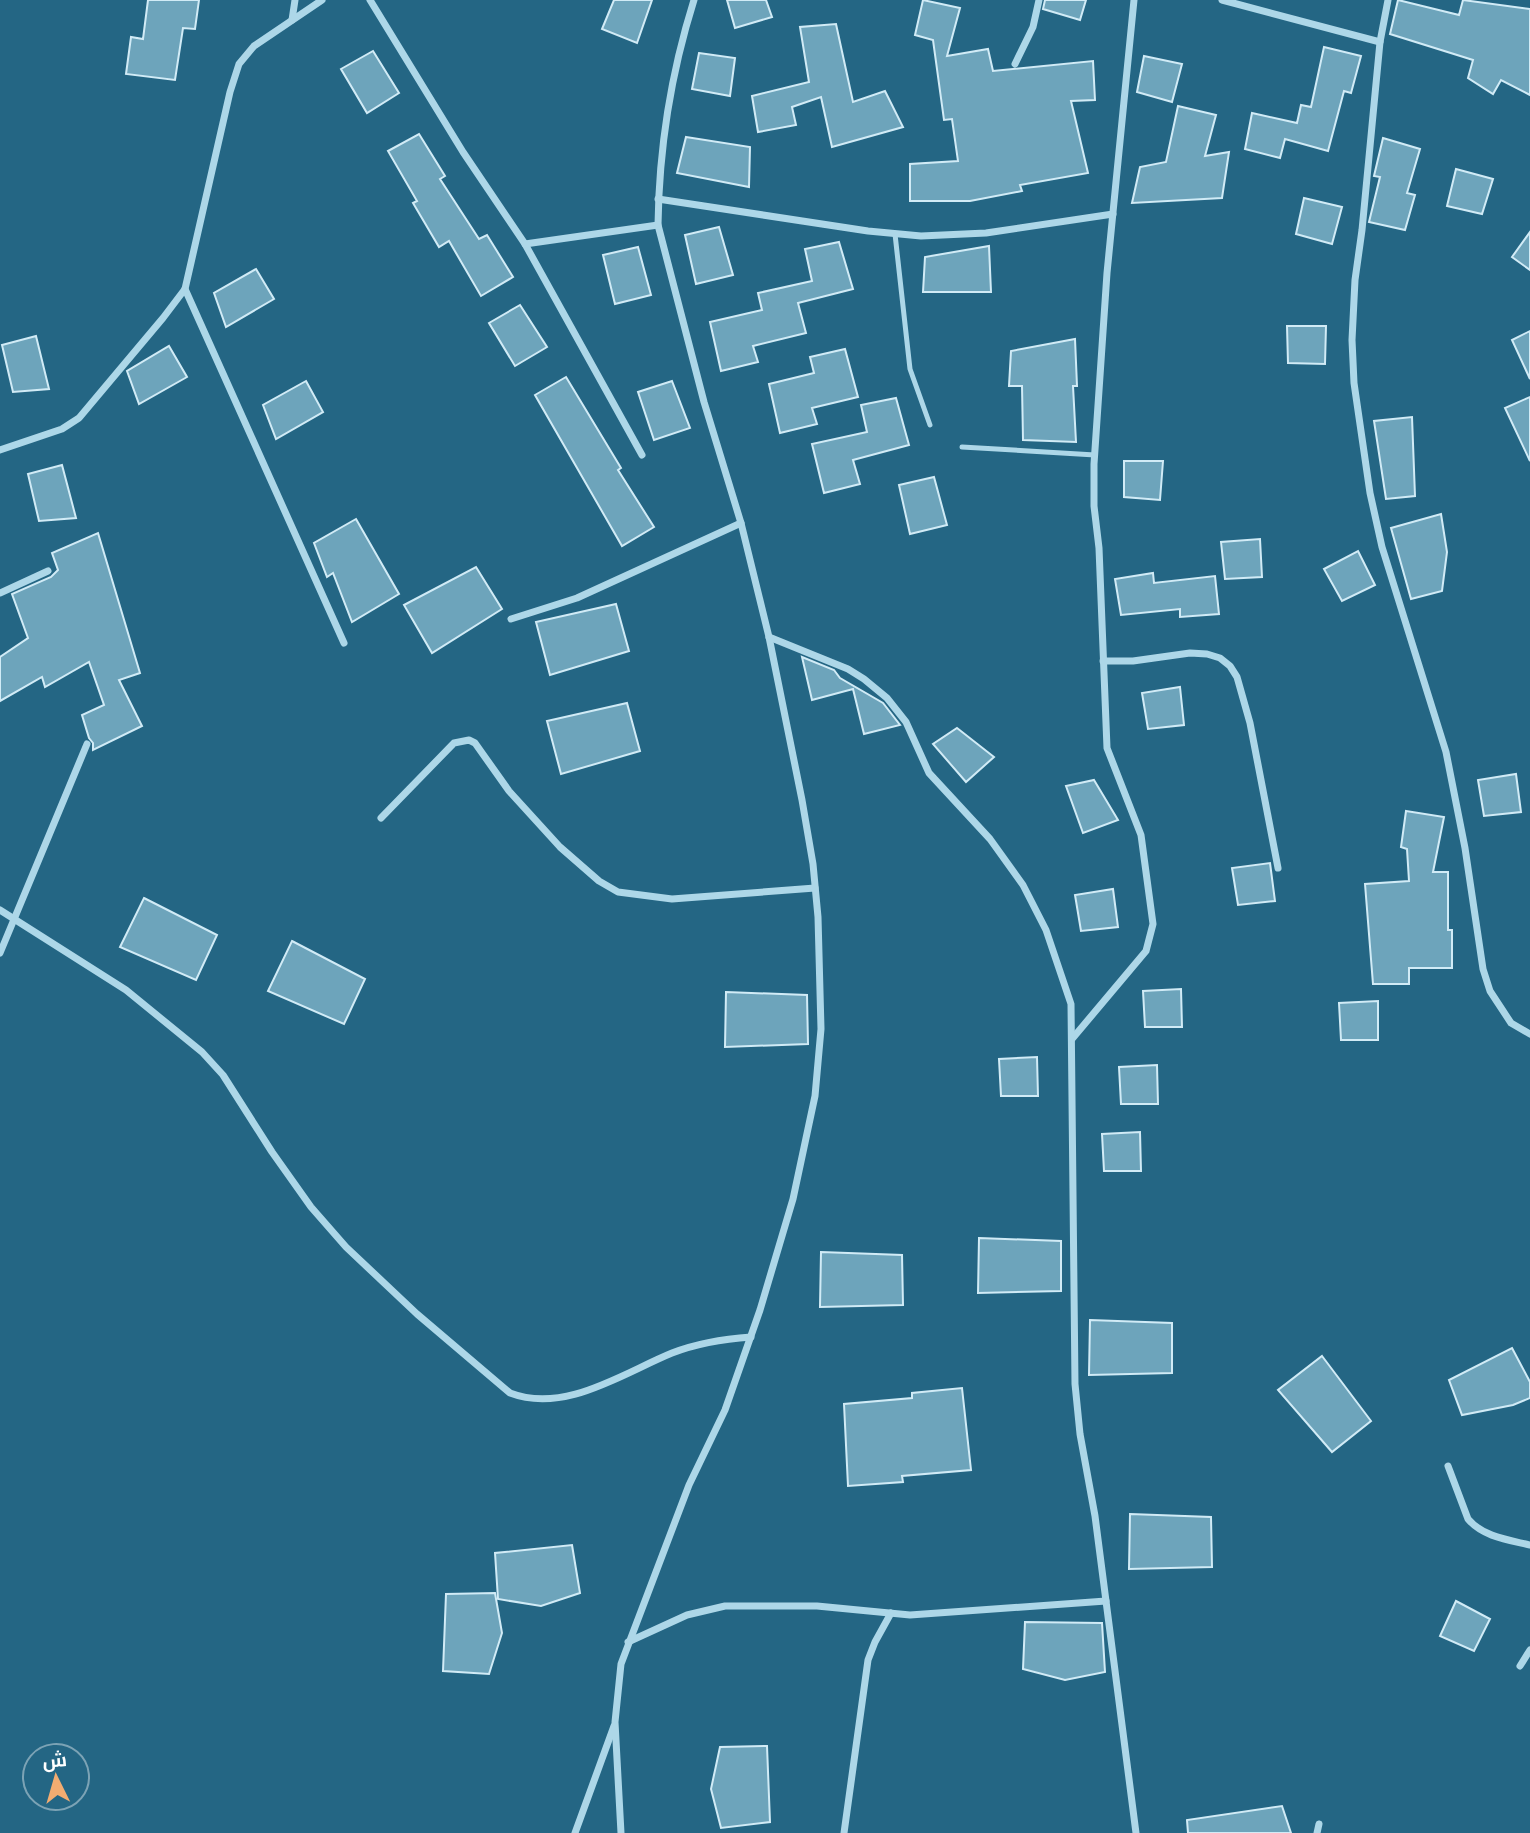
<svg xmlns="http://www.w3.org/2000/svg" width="1530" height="1833" font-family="'Noto Sans',Cairo,sans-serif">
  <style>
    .building { fill: #6da4bb; stroke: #d1ebf6; stroke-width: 2 }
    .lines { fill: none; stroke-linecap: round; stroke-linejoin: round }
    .service { stroke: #add7e8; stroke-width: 5 }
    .minor { stroke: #add7e8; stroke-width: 7 }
  </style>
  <rect width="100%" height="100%" fill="#246684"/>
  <!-- building -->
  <g class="building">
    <polygon points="148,0 199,0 195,29 183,28 175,80 126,74 131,37 143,39"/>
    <polygon points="614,0 652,0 637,43 602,29"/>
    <polygon points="727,0 766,0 772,17 735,28"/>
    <polygon points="923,0 960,8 947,56 988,49 993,71 1093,61 1095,100 1071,101 1088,173 1020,185 1022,191 970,201 910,201 910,164 958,161 952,119 944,120 933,40 915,35"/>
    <polygon points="1045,0 1086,0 1080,20 1043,9"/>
    <polygon points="1398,0 1459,15 1463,0 1530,9 1530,95 1501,80 1493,94 1468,78 1473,60 1390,34"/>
    <polygon points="836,24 853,102 885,91 903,127 832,147 821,97 792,107 796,125 758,132 752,96 809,82 800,27"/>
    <polygon points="1324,47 1361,56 1351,93 1344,91 1328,151 1285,139 1280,158 1245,149 1252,113 1297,123 1301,105 1311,107"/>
    <polygon points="373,51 399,93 367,113 341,69"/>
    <polygon points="699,53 735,58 730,96 692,89"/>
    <polygon points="1144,56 1182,64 1172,102 1137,92"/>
    <polygon points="1178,106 1216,115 1205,156 1229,152 1222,198 1132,203 1140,167 1166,162"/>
    <polygon points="419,134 445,176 440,179 479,239 487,235 513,277 481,296 449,241 439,247 413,203 417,201 388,151"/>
    <polygon points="686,137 750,147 749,187 677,173"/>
    <polygon points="1383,138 1420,149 1407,193 1415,195 1405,230 1369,222 1380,177 1374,176"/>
    <polygon points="1456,169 1493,179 1482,214 1447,206"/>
    <polygon points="1304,198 1342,207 1332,244 1296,234"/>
    <polygon points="719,227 733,275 696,284 685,235"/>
    <polygon points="1530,232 1530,270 1512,257"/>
    <polygon points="839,242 853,289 798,303 806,333 753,346 758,362 721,371 710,322 762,310 758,293 812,281 805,249"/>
    <polygon points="989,246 991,292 923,292 925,257"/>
    <polygon points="638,247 651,295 615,304 603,255"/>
    <polygon points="256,269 274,299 226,327 214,293"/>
    <polygon points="520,305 547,347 515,366 489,323"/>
    <polygon points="1287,326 1326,326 1325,364 1288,363"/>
    <polygon points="1530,331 1530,379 1512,340"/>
    <polygon points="36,336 49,389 13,392 2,345"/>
    <polygon points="1075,339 1077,386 1073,386 1076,442 1023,440 1022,386 1009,386 1011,351"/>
    <polygon points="169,346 187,377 139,404 127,371"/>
    <polygon points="845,349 858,397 812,408 817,424 780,433 769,384 814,373 810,357"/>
    <polygon points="566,377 621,468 618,470 654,527 622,546 535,395"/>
    <polygon points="306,381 323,412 276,439 263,405"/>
    <polygon points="672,381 690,428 654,440 638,392"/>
    <polygon points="1530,397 1530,461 1505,408"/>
    <polygon points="896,398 909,445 853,460 860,484 824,493 812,444 867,432 861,405"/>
    <polygon points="1412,417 1415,496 1386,499 1374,421"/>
    <polygon points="1124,461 1163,461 1160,500 1124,497"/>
    <polygon points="62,465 76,518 39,521 28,474"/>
    <polygon points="934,477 947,525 910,534 899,485"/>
    <polygon points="1441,514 1447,552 1442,591 1411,599 1391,528"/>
    <polygon points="356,519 399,594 352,622 333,573 327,577 314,543"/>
    <polygon points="98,533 140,673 119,680 142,726 93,750 93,743 89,738 82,715 104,705 89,662 45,687 42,677 0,701 0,657 28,638 12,594 51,577 58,570 52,553"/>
    <polygon points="1260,539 1262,577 1225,579 1221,542"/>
    <polygon points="1358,551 1375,585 1342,601 1324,569"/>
    <polygon points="476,567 502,609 432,653 404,605"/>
    <polygon points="1153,573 1154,583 1215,576 1219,614 1180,617 1180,609 1121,615 1115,579"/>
    <polygon points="616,604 629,651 550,675 536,622"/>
    <polygon points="802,657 834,670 840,678 883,703 900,725 864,734 853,689 812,700"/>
    <polygon points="1180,687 1184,725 1148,729 1142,693"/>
    <polygon points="627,703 640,751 561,774 547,721"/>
    <polygon points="957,728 994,757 966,782 933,744"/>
    <polygon points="1516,774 1521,812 1484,816 1478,780"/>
    <polygon points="1094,780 1118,820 1083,833 1066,786"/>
    <polygon points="1406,811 1444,817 1433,872 1448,872 1448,930 1452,930 1452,968 1409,968 1409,984 1373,984 1365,884 1409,881 1407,849 1401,847"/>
    <polygon points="1270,863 1275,901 1238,905 1232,868"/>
    <polygon points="1113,889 1118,927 1081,931 1075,895"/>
    <polygon points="144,898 217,935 196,980 120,947"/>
    <polygon points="292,941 365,979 344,1024 268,991"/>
    <polygon points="1181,989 1182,1027 1145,1027 1143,991"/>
    <polygon points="726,992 807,995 808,1044 725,1047"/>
    <polygon points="1378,1001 1378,1040 1341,1040 1339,1003"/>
    <polygon points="1037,1057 1038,1096 1001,1096 999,1059"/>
    <polygon points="1157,1065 1158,1104 1121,1104 1119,1067"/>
    <polygon points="1140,1132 1141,1171 1104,1171 1102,1134"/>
    <polygon points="979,1238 1061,1241 1061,1291 978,1293"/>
    <polygon points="821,1252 902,1255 903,1305 820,1307"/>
    <polygon points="1090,1320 1172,1323 1172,1373 1089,1375"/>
    <polygon points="1512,1348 1530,1382 1530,1398 1513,1405 1462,1415 1449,1380"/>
    <polygon points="1322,1356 1371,1421 1332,1452 1278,1390"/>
    <polygon points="962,1388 971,1470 902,1476 903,1482 848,1486 844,1404 912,1398 912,1393"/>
    <polygon points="1130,1514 1211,1517 1212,1567 1129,1569"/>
    <polygon points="572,1545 580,1593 541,1606 498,1599 495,1553"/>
    <polygon points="495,1593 502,1633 489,1674 443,1671 446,1594"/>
    <polygon points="1456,1601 1490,1619 1474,1651 1440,1636"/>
    <polygon points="1025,1622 1102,1623 1105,1672 1065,1680 1023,1669"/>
    <polygon points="767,1746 770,1822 721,1828 711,1789 720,1747"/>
    <polygon points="1282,1806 1291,1833 1188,1833 1187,1820"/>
  </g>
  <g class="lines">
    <!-- service -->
    <g class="service">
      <polyline points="895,234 910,369 930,425"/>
      <polyline points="962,447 1095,455"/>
    </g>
    <!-- minor -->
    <g class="minor">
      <polyline points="370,0 463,152 525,244 642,455"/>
      <polyline points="1222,0 1380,42"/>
      <polyline points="1388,0 1380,42 1362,230 1355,280 1352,340 1354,383 1370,493 1382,547 1446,752 1465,848 1483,969 1490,991 1511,1023 1530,1034"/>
      <polyline points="292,20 295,0"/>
      <polyline points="1015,64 1033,27 1039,0"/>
      <polyline points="658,199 868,231 921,236 986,233 1113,214"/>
      <polyline points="525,244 658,225"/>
      <polyline points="185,289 344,643"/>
      <polyline points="0,450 62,429 79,418 163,318 185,289 230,92 239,64 254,46 322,0"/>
      <polyline points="0,593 48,571"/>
      <polyline points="511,619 577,598 741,523"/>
      <polyline points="769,637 848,669 864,679 887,698 906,722 929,773 990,839 1023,885 1046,930 1071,1004 1075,1384 1080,1434 1095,1516 1136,1833"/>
      <polyline points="1103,661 1133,661 1190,653 1207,654 1220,658 1230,666 1237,677 1250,723 1278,868"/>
      <polyline points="381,818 454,743 469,740 475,743 509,791 560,847 599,881 618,892 672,899 815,888"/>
      <path d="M0 910 126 990 202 1052 223 1075 272 1152 311 1207 346 1247 417 1314 510 1393C565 1414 623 1373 672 1353 698 1343 723 1339 751 1337"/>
      <polyline points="0,953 87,744"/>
      <polyline points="1072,1039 1146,951 1153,924 1141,835 1107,748 1099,548 1094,506 1094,464 1107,273 1134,0"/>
      <path d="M1448 1466 1468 1519C1483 1537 1509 1540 1530 1545"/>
      <polyline points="628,1642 687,1615 725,1606 817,1606 910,1615 1106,1601"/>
      <polyline points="1520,1666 1530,1650"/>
      <polyline points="575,1833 614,1726"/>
      <path d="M621 1833 615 1722 621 1664 689 1485 725 1410 760 1310 793 1199 815 1096 821 1029 818 917 813 864 802 800 769 637 741 523 704 402 658 225C659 148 671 73 694 0"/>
      <polyline points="844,1833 868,1660 875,1642 891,1613"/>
      <polyline points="1317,1833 1319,1824"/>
    </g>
  </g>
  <!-- north arrow -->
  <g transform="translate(56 1777) rotate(355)"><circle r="33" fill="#246684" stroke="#7ca3b5" stroke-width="2"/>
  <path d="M0-5L12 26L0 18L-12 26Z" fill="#f2ac71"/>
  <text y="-10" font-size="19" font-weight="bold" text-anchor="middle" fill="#ffffff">ش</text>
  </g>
</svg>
